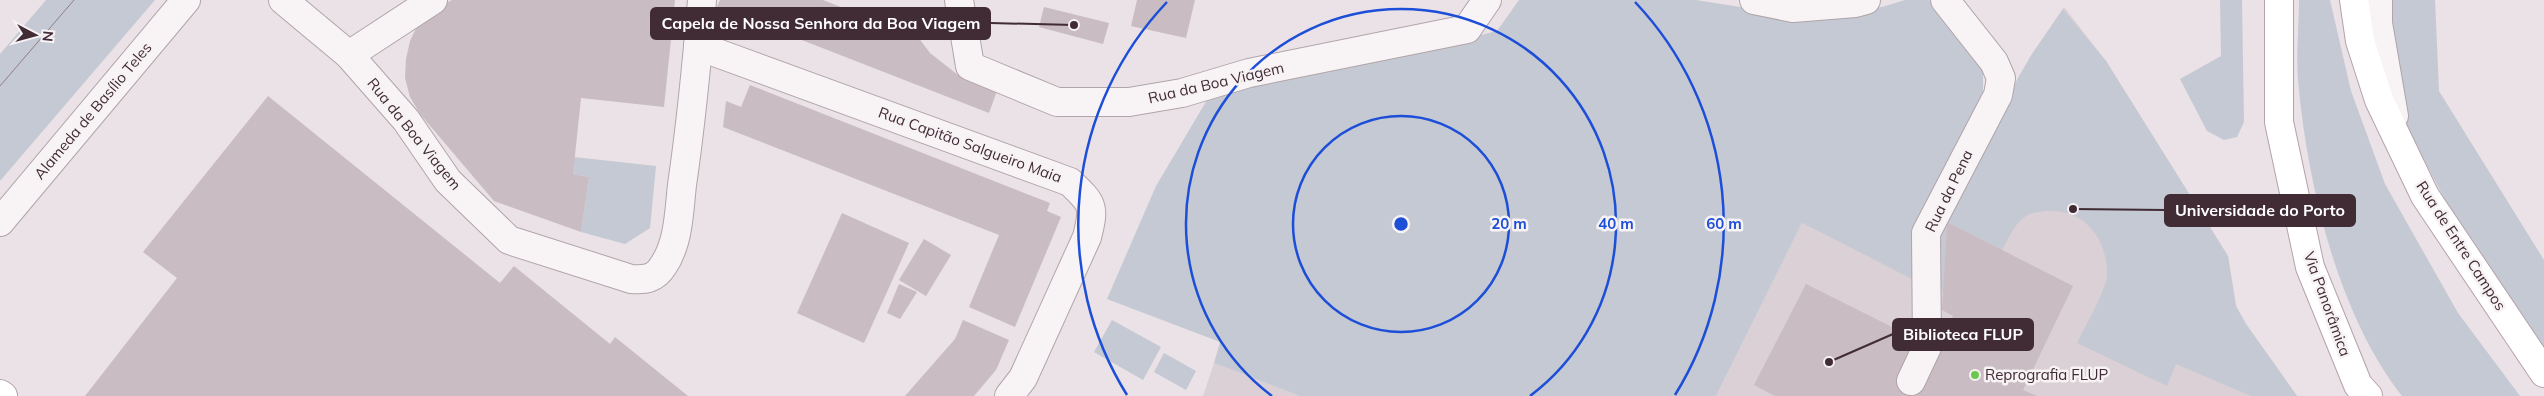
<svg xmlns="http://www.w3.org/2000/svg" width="2544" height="396" font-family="Mulish,sans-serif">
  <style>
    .built { fill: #dbd0d5 }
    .green { fill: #c4c9d3 }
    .building { fill: #c9bcc2 }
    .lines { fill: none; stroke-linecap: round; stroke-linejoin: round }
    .minor-casing { stroke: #b1a4aa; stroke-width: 30 }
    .major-casing { stroke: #b5a2ab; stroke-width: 30 }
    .minor { stroke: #f8f4f6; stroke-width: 28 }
    .major { stroke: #fff; stroke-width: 28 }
    .tram { stroke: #927c86; stroke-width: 1 }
    .ring { fill: none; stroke: #1d4ed8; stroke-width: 2.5 }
    .poi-dot { fill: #6bc74f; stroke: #f7f2f4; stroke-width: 2 }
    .labels { text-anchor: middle; stroke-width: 5; stroke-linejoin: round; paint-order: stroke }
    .street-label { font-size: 15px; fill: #412b35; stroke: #f7f2f4 }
    .poi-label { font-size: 15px; fill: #412b35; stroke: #f7f2f4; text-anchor: start }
    .centre { fill: #1d4ed8; stroke: #f7f2f4; stroke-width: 2.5 }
    .ring-label { font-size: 15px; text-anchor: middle; font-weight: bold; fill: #1d4ed8; stroke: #f7f2f4; stroke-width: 5; stroke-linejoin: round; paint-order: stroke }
    .leader { fill: none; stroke: #412b35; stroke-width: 2 }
    .callout-dot { fill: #412b35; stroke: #f7f2f4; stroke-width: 2 }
    .callout { fill: #412b35; stroke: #412b35; stroke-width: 2 }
    .callout-label { font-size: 16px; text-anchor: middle; font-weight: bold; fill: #fff }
  </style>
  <rect width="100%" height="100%" fill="#eae2e6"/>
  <!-- built -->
  <g class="built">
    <polygon points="2064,7 2106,61 2228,256 2236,306 2246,324 2297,396 1716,396 1802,223 1913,279 2018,78 2032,54"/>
    <polygon points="1214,363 1300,396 1203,396"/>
  </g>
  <!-- green -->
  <g class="green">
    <polygon points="46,0 155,0 0,181 0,54"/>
    <polygon points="1519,0 1696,0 1778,13 1844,12 1882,7 1905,0 1929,0 1983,70 1983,100 1939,177 1921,224 1914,280 1802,223 1716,396 1300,396 1214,363 1220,342 1107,299 1156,186 1207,100 1220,87 1426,49 1497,31"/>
    <polygon points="2220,0 2242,0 2244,122 2237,137 2224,140 2207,131 2180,79 2221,56"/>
    <path d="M2299 0H2330L2351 91 2385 184 2458 313 2520 396H2402C2337 313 2307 182 2298 80 2296 53 2299 26 2299 0Z"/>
    <polygon points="2387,0 2435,0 2439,91 2544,260 2544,348 2462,233 2406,125 2386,16"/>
    <path d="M2063 9 2106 61 2228 256 2236 306 2246 324 2297 396H2251L2176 364 2167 386 2077 343C2084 329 2106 290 2107 276 2108 243 2088 211 2052 211 2044 211 2032 212 2026 216 2014 224 2009 238 2002 250L1947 222 1943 293 1938 280V231L2018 78 2032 54Z"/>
    <polygon points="574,157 656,166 650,228 625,244 581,232 589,177 573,174"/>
    <polygon points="1112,320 1161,347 1143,380 1094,352"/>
    <polygon points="1164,353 1196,371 1186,390 1154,372"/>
  </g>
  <!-- building -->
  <g class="building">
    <polygon points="452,0 675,0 664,107 581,98 573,174 589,177 581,232 494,201 420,114 410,97 405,78 406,59 410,41 418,24 430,11"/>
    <polygon points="720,0 823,0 910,34 912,29 930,53 958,75 963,64 998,88 989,113 717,7"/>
    <polygon points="1137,0 1195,0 1186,38 1131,26"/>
    <polygon points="1044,7 1109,23 1103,44 1039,27"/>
    <polygon points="750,85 1050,203 1047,211 1061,217 1015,327 969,307 999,235 723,127 726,101 741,107"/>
    <polygon points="268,96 500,283 514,266 610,344 615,337 688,396 85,396 177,278 143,252"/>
    <polygon points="842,213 909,243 864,343 797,313"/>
    <polygon points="1947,222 2073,286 2023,390 2037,396 1775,396 1754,385 1806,284 1938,350 1953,316 1942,310"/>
    <polygon points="924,239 951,255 926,296 899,280"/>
    <polygon points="899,284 917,292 900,319 887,313"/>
    <polygon points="963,320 1009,340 996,370 974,396 905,396 955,339"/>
  </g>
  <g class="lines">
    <defs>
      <g id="minor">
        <path d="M283 0 349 55 406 120 448 181 509 240 631 279C645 280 655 279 663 266 679 243 679 211 682 185 691 123 697 62 702 0"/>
        <polyline points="959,0 970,66 1057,102 1129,102 1182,93 1249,73 1467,29 1487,0"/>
        <polyline points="1754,0 1793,8 1855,3 1866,0"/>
        <polyline points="2378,0 2378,23 2394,116"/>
        <path d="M698 46 1070 182C1093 204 1095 206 1087 237L1023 378 1009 396"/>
        <polyline points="349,55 433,0"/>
        <polyline points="0,222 186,0"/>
        <polyline points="1911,381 1927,347 1926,233 1998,95 2001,78 1994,62 1945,0"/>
      </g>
      <g id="major">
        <polyline points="2279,0 2279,122 2310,267 2358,385 2368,396"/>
        <polyline points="2354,0 2360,41 2379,100 2425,196 2544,373"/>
        <polyline points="0,394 3,396"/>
      </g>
    </defs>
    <!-- minor casing -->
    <use href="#minor" class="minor-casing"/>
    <!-- major casing -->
    <use href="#major" class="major-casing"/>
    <!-- minor -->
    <use href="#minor" class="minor"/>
    <!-- major -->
    <use href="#major" class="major"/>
    <!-- tram -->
    <polyline class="tram" points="0,86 74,0"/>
  </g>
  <!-- distance rings -->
  <g class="ring">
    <circle cx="1401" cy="224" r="108"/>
    <path d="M1272 396A215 215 0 1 1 1530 396"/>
    <path d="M1127 395A323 323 0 0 1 1167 2M1635 2A323 323 0 0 1 1675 395"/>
  </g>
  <!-- markers -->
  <circle class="poi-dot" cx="1975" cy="375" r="5"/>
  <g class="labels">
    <!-- street labels -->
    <g class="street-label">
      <text transform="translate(1216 83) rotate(-13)" y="5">Rua da Boa Viagem</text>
      <text transform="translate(93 111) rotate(-50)" y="5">Alameda de Basílio Teles</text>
      <text transform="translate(414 134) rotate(51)" y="5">Rua da Boa Viagem</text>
      <text transform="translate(970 145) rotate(20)" y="5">Rua Capitão Salgueiro Maia</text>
      <text transform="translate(1949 191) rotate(-64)" y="5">Rua da Pena</text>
      <text transform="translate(2461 246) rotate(57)" y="5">Rua de Entre Campos</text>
      <text transform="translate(2327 304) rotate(70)" y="5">Via Panorâmica</text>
    </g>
    <!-- poi labels -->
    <g class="poi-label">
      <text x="1985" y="380">Reprografia FLUP</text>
    </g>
  </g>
  <circle cx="1401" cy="224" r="8" class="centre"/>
  <g class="ring-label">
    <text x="1509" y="229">20 m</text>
    <text x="1616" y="229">40 m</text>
    <text x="1724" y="229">60 m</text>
  </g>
  <!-- callouts -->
  <path class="leader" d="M1074 25L990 23M2073 209L2165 210M1829 362L1893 334"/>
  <g class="callout-dot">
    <circle cx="1074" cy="25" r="5"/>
    <circle cx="2073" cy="209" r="5"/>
    <circle cx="1829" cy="362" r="5"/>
  </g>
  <g class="callout">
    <rect x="651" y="8" width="339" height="31" rx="5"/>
    <rect x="2165" y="195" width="190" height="31" rx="5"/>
    <rect x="1893" y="319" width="140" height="31" rx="5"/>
  </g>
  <g class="callout-label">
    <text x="821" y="29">Capela de Nossa Senhora da Boa Viagem</text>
    <text x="2260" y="216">Universidade do Porto</text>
    <text x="1963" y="340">Biblioteca FLUP</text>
  </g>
  <!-- north arrow -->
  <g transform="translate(35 35) rotate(96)" stroke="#f7f2f4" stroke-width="4" paint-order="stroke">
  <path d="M0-4L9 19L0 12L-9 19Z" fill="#412b35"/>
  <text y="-8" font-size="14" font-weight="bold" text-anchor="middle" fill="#412b35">N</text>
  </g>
</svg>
